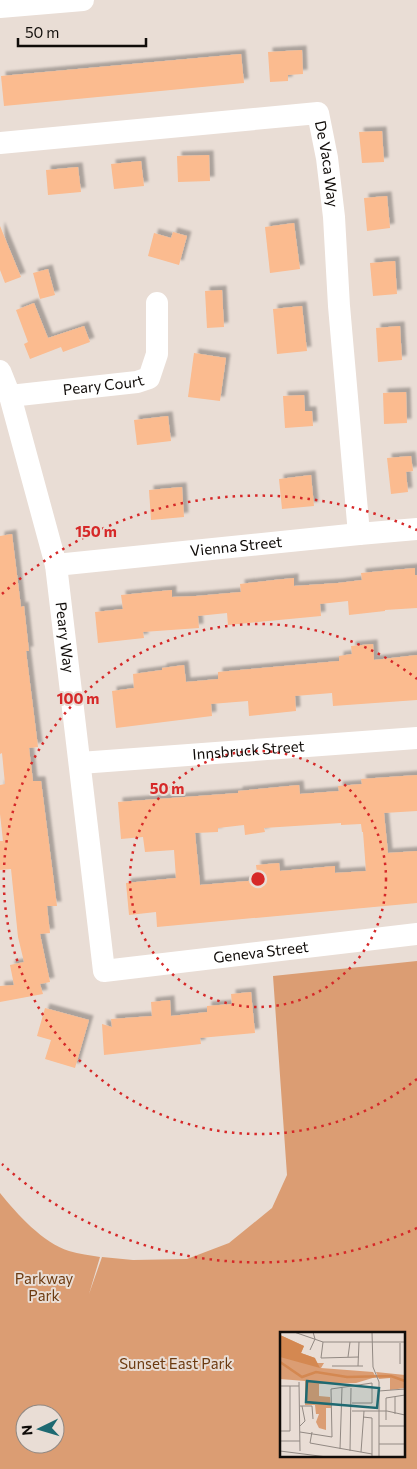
<svg xmlns="http://www.w3.org/2000/svg" width="417" height="1469" font-family="Commissioner,sans-serif">
  <style>
    .green { fill: #db9d73; fill-rule: evenodd }
    .building { fill: #fbbb8f; fill-rule: evenodd; filter: url(#shadow) }
    .lines { fill: none; stroke-linecap: round; stroke-linejoin: round }
    .minor { stroke: #fff; stroke-width: 22 }
    .ring { fill: none; stroke: #d62828; stroke-width: 2.5; stroke-dasharray: 2.5 5 }
    .labels { text-anchor: middle; stroke-width: 4; stroke-linejoin: round; paint-order: stroke }
    .street-label { font-size: 15px; fill: #100c09; stroke: #e9ddd5 }
    .park-label { font-size: 15px; fill: #6c3a10; stroke: #e9ddd5 }
    .inset-river { fill: none; stroke: #d48851; stroke-width: 2.5 }
    .inset-road { fill: none; stroke: #928983; stroke-width: 1 }
    .view { fill: #1e6971; fill-opacity: 0.15; stroke: #1e6971; stroke-width: 2.5 }
    .inset-edge { fill: none; stroke: #100c09; stroke-width: 2.5 }
    .centre { fill: #d62828; stroke: #e9ddd5; stroke-width: 2.5 }
    .ring-label { font-size: 15px; text-anchor: middle; font-weight: bold; fill: #d62828; stroke: #e9ddd5; stroke-width: 4; stroke-linejoin: round; paint-order: stroke }
  </style>
  <defs>
    <filter id="shadow"><feDropShadow dx="4.5" dy="-4.5" stdDeviation="1" flood-color="#0004"/></filter>
  </defs>
  <rect width="100%" height="100%" fill="#e9ddd5"/>
  <!-- green -->
  <path class="green" d="M417 961V1469H0V1193C17 1214 43 1243 69 1251 79 1254 90 1255 100 1257L89 1294 102 1257 133 1260 187 1259 229 1243 272 1208 287 1175 273 976ZM281 1333H403V1455H281ZM25 1414H55V1444H25Z"/>
  <!-- building -->
  <g class="building">
    <polygon points="302,50 303,74 288,75 288,81 270,82 268,52"/>
    <polygon points="241,54 244,83 4,106 1,76"/>
    <polygon points="382,131 384,162 362,163 359,132"/>
    <polygon points="209,155 210,181 178,182 177,156"/>
    <polygon points="141,161 144,186 114,189 111,164"/>
    <polygon points="78,167 81,192 48,195 46,170"/>
    <polygon points="387,196 390,228 367,231 364,198"/>
    <polygon points="294,223 300,269 270,273 265,227"/>
    <polygon points="0,226 21,277 5,283 0,270"/>
    <polygon points="173,232 187,236 179,265 148,256 154,233 171,238"/>
    <polygon points="395,261 397,294 373,296 370,263"/>
    <polygon points="48,269 55,295 40,299 33,273"/>
    <polygon points="222,290 224,327 207,328 205,291"/>
    <polygon points="34,303 48,338 84,326 90,342 63,352 61,347 30,359 24,344 28,342 16,310"/>
    <polygon points="302,306 307,351 277,354 273,309"/>
    <polygon points="400,326 402,360 378,362 376,328"/>
    <polygon points="194,353 226,358 220,401 188,397"/>
    <polygon points="406,392 407,423 384,424 383,393"/>
    <polygon points="304,395 305,411 312,411 313,426 285,428 283,396"/>
    <polygon points="168,416 171,441 137,445 134,420"/>
    <polygon points="411,456 413,471 406,472 408,492 391,494 387,458"/>
    <polygon points="311,475 314,506 282,509 279,479"/>
    <polygon points="182,487 184,517 151,520 149,490"/>
    <polygon points="12,534 21,607 24,606 29,651 26,651 38,747 29,748 33,781 41,781 57,906 47,906 50,933 40,934 50,982 40,984 43,994 0,1002 0,986 14,985 10,965 24,962 18,937 11,869 0,870 0,841 3,841 0,814 0,785 5,784 2,753 0,754 0,536"/>
    <polygon points="415,568 415,575 417,575 417,608 385,610 385,611 349,615 348,601 320,604 321,616 228,625 227,613 198,616 199,628 143,632 144,638 98,643 95,612 123,609 121,595 172,590 172,597 196,596 241,592 240,584 274,580 294,578 294,586 338,583 362,580 361,573"/>
    <polygon points="373,644 374,660 417,655 417,700 333,706 332,693 295,696 296,711 249,716 248,701 211,704 212,716 116,728 112,691 134,688 133,674 162,670 162,668 184,665 186,682 218,679 218,672 339,661 339,656 352,654 351,646"/>
    <path d="M417 775V811L384 813 388 853 417 851V903L157 927 156 912 129 915 126 883 176 878 174 850 145 852 143 837 121 839 118 802 238 793V791L299 785 300 794 339 791 338 786 362 784 361 779ZM341 823V825L361 824 362 832H363L366 871 335 873V866L280 871 279 863 256 865 258 880 200 885 195 833 218 832V828L244 825 245 835 265 832 264 828Z"/>
    <polygon points="251,992 255,1033 200,1038 201,1044 104,1055 102,1024 112,1027 111,1019 152,1016 151,1002 170,1000 171,1016 207,1012 207,1006 232,1004 231,994"/>
    <polygon points="45,1008 89,1020 75,1068 45,1059 51,1040 37,1036"/>
  </g>
  <g class="lines">
    <!-- minor -->
    <g class="minor">
      <polyline points="0,7 83,0"/>
      <path id="s1" d="M0 143 318 113 327 158 334 217 339 306 359 534"/>
      <path id="s2" d="M0 371 10 396 56 565 104 971 417 934"/>
      <path id="s3" d="M10 396 137 382 149 378 157 354V303"/>
      <path id="s4" d="M56 565 359 534 417 529"/>
      <path id="s5" d="M80 763 417 738"/>
    </g>
  </g>
  <!-- distance rings -->
  <g class="ring">
    <circle cx="258" cy="879" r="128"/>
    <path d="M417 1079A255 255 0 1 1 417 679"/>
    <path d="M417 1228A383 383 0 0 1 2 1164M2 594A383 383 0 0 1 417 530"/>
  </g>
  <g class="labels">
    <!-- street labels -->
    <g class="street-label">
      <text dy="5" stroke="none"><textPath href="#s1" startOffset="371">De Vaca Way</textPath></text>
      <text dy="5" stroke="none"><textPath href="#s3" startOffset="94">Peary Court</textPath></text>
      <text dy="5" stroke="none"><textPath href="#s4" startOffset="181">Vienna Street</textPath></text>
      <text dy="5" stroke="none"><textPath href="#s2" startOffset="275">Peary Way</textPath></text>
      <text dy="5" stroke="none"><textPath href="#s5" startOffset="169">Innsbruck Street</textPath></text>
      <text dy="5" stroke="none"><textPath href="#s2" startOffset="769">Geneva Street</textPath></text>
    </g>
    <!-- park labels -->
    <g class="park-label">
      <text x="44" y="1284">Parkway<tspan x="44" dy="17">Park</tspan></text>
      <text x="176" y="1369">Sunset East Park</text>
    </g>
  </g>
  <!-- overview -->
  <g transform="translate(280 1332)">
    <rect width="125" height="125" fill="#e9ddd5"/>
    <path d="M0 3 24 14 21 21 35 26V31H44L41 36 93 40 96 45 76 51 39 52V64L50 65 51 76H46V98L39 96 36 90 39 82H36L35 73H25V49L0 47ZM96 40 125 43V56L110 58V46L99 47Z" fill="#db9d73"/>
    <path d="M0 3 24 14 21 21 35 26 40 36 0 25Z" fill="#d48851"/>
    <path class="inset-river" d="M0 30 22 45 36 40 67 45 111 44 125 49"/>
    <path class="inset-road" d="M14 0 43 10H125M92 0 93 35 99 50V125M43 10 41 26 79 25M120 11V32M30 18 35 7 33 0M68 25 70 10M52 34H83M78 34 79 10M19 50 20 119M0 54H19M99 59 125 57M20 74H32L33 87M72 79H107L125 83M115 82V65M83 85 92 86V125M106 88V66L125 63M0 92V54M20 94 25 89 22 74M99 94H125M0 99H10V54M20 100 52 105 51 57 92 51V71H72M32 100 30 111 92 122M0 109H20M99 112H125M60 117 62 56M0 119 47 125M70 119 71 56M81 120 84 79"/>
    <path class="view" d="M27 49 99 56 97 76 26 70Z"/>
    <rect width="125" height="125" class="inset-edge"/>
  </g>
  <circle cx="258" cy="879" r="8" class="centre"/>
  <g class="ring-label">
    <text x="96" y="537">150 m</text>
    <text x="78" y="704">100 m</text>
    <text x="167" y="794">50 m</text>
  </g>
  <!-- north arrow -->
  <g transform="translate(40 1429) rotate(265)"><circle r="24" fill="#e9ddd5" stroke="#928983"/>
  <path d="M0-4L9 19L0 12L-9 19Z" fill="#1e6971"/>
  <text y="-8" font-size="14" font-weight="bold" text-anchor="middle" fill="#100c09">N</text>
  </g>
  <!-- scale -->
  <path d="M18 38v8h128v-8" fill="none" stroke="#100c09" stroke-width="2.5"/>
  <text x="25" y="38" font-size="15" fill="#100c09" stroke="#e9ddd5" stroke-width="4" paint-order="stroke">50 m</text>
</svg>
